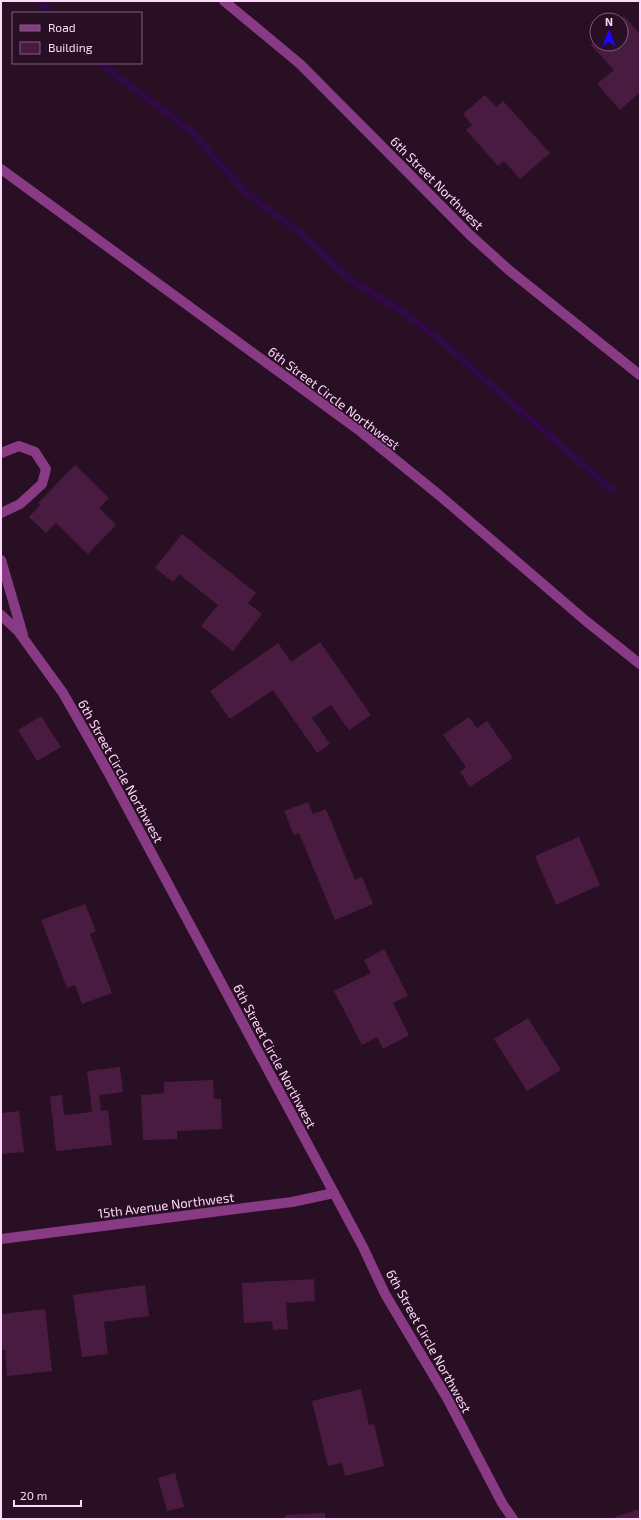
<svg xmlns="http://www.w3.org/2000/svg" width="641" height="1520" font-family="'Exo 2',sans-serif">
  <style>
    .lines { fill: none; stroke-linecap: round; stroke-linejoin: round }
    .stream { stroke: #310947; stroke-width: 7 }
    .building { fill: #4a1b40 }
    .minor { stroke: #883a85; stroke-width: 10 }
    .labels { text-anchor: middle; stroke-width: 3.5; stroke-linejoin: round; paint-order: stroke }
    .street-label { font-size: 13px; fill: #ffd7fa; stroke: #280f24 }
  </style>
  <rect width="100%" height="100%" fill="#280f24"/>
  <g class="lines">
    <!-- stream -->
    <g class="stream">
      <polyline points="40,1 51,13"/>
      <polyline points="100,63 192,132 245,192 302,234 349,279 400,310 441,341 612,490"/>
    </g>
  </g>
  <!-- building -->
  <g class="building">
    <polygon points="624,16 640,34 640,92 620,110 597,84 614,70 591,45 597,40 597,44 621,44 621,20 619,20"/>
    <polygon points="485,95 496,107 503,101 550,153 520,179 504,161 498,166 466,130 472,125 463,114"/>
    <polygon points="75,465 109,498 99,508 116,525 88,554 56,523 46,533 29,517 40,505 38,503"/>
    <polygon points="182,534 256,593 248,603 262,614 233,651 201,626 218,605 179,574 173,582 155,568"/>
    <polygon points="320,642 371,715 349,730 331,705 312,718 330,744 317,753 273,690 230,719 210,691 278,643 291,662"/>
    <polygon points="41,716 61,747 37,761 18,730"/>
    <polygon points="469,717 477,728 487,721 513,758 470,787 460,772 466,767 443,735"/>
    <polygon points="308,802 313,814 326,809 355,880 362,877 373,904 335,920 299,833 294,835 284,811"/>
    <polygon points="579,837 600,885 556,905 535,856"/>
    <polygon points="85,904 96,931 90,934 112,993 82,1004 75,985 67,988 41,920"/>
    <polygon points="384,949 408,996 393,1003 409,1035 383,1049 377,1037 362,1045 334,991 371,973 364,960"/>
    <polygon points="528,1018 561,1070 527,1091 494,1039"/>
    <polygon points="120,1067 123,1092 99,1095 101,1111 108,1110 112,1145 56,1151 50,1096 62,1095 64,1115 92,1112 87,1071"/>
    <polygon points="213,1080 214,1099 221,1099 222,1129 177,1131 177,1139 143,1140 141,1095 164,1093 164,1082"/>
    <polygon points="19,1111 24,1152 1,1154 1,1113"/>
    <polygon points="314,1279 315,1301 286,1303 288,1329 273,1330 272,1321 244,1323 242,1283"/>
    <polygon points="145,1285 149,1316 104,1322 108,1354 82,1357 73,1295"/>
    <polygon points="45,1309 52,1371 7,1376 5,1350 1,1350 1,1314"/>
    <polygon points="361,1389 369,1425 374,1424 384,1466 345,1476 342,1463 328,1466 312,1401"/>
    <polygon points="175,1473 184,1507 167,1511 158,1478"/>
    <polygon points="640,1509 640,1519 616,1519 615,1517"/>
    <polygon points="325,1513 325,1519 285,1519 285,1515"/>
  </g>
  <g class="lines">
    <!-- minor -->
    <g class="minor">
      <polyline points="224,1 300,64 470,235 510,271 640,375"/>
      <polyline points="1,169 360,431 439,495 586,621 640,664"/>
      <polyline points="1,453 19,446 35,452 46,469 42,484 20,504 1,513"/>
      <polyline points="1,560 23,635"/>
      <polyline points="1,615 18,631 63,693 108,772 363,1247 385,1294 447,1398 502,1503 513,1519"/>
      <polyline points="1,1239 292,1202 334,1193"/>
    </g>
  </g>
  <g class="labels">
    <!-- street labels -->
    <g class="street-label">
      <text transform="translate(437 183) rotate(45)" y="5">6th Street Northwest</text>
      <text transform="translate(334 398) rotate(37)" y="5">6th Street Circle Northwest</text>
      <text transform="translate(121 771) rotate(61)" y="5">6th Street Circle Northwest</text>
      <text transform="translate(275 1056) rotate(62)" y="5">6th Street Circle Northwest</text>
      <text transform="translate(166 1205) rotate(-7)" y="5">15th Avenue Northwest</text>
      <text transform="translate(429 1341) rotate(61)" y="5">6th Street Circle Northwest</text>
    </g>
  </g>
  <!-- border -->
  <rect width="641" height="1520" fill="none" stroke="#ffd7fa" stroke-width="4"/>
  <!-- legend -->
  <rect x="12" y="12" width="130" height="52" fill="#280f24" stroke="#7e5f7a"/>
  <rect x="20" y="25" width="20" height="6" fill="#883a85" stroke="#7e5f7a"/>
  <text x="48" y="32" font-size="12" fill="#ffd7fa">Road</text>
  <rect x="20" y="42" width="20" height="12" fill="#4a1b40" stroke="#7e5f7a"/>
  <text x="48" y="52" font-size="12" fill="#ffd7fa">Building</text>
  <!-- north arrow -->
  <g transform="translate(609 32)"><circle r="19" fill="#280f24" stroke="#7e5f7a"/>
  <path d="M0-3L7 15L0 10L-7 15Z" fill="#1e03ff"/>
  <text y="-6" font-size="11" font-weight="bold" text-anchor="middle" fill="#ffd7fa">N</text>
  </g>
  <!-- scale -->
  <path d="M14 1500v6h67v-6" fill="none" stroke="#ffd7fa" stroke-width="2"/>
  <text x="20" y="1500" font-size="12" fill="#ffd7fa" stroke="#280f24" stroke-width="3" paint-order="stroke">20 m</text>
</svg>
